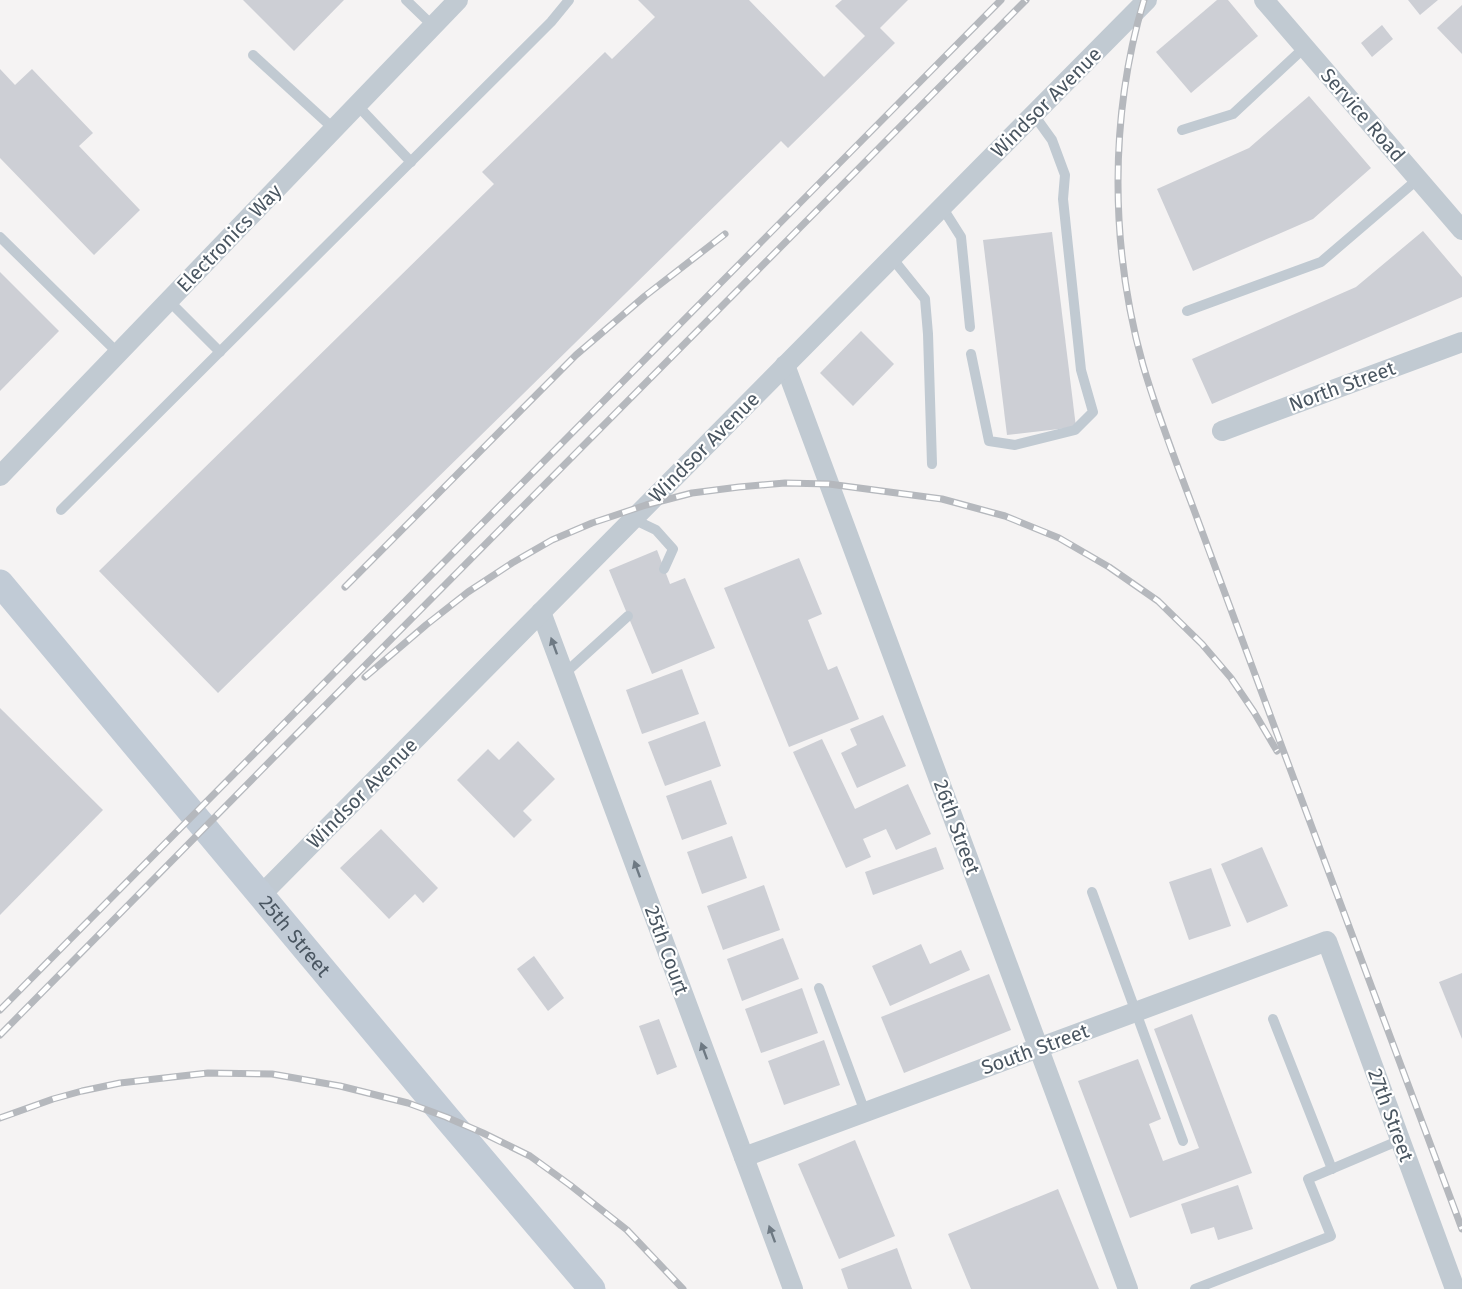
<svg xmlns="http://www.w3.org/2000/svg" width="1462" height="1289" font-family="'Fira Sans',sans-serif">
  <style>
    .building { fill: #cdcfd5 }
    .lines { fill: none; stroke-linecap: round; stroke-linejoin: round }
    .service { stroke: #c1cad2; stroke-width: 10 }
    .minor { stroke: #c1cad2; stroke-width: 20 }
    .secondary { stroke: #c1cbd6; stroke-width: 27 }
    .rail-casing { stroke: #b5b8bd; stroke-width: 7 }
    .rail { stroke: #fff; stroke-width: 4.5; stroke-dasharray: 14; stroke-linecap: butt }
    .oneway { fill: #6e7983 }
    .labels { text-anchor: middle; stroke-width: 4.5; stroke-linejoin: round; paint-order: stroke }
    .street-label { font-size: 20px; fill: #4a5661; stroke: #fff }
  </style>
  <rect width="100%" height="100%" fill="#f5f3f3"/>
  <!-- building -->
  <g class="building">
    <polygon points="243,0 344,0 294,51"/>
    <polygon points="638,0 749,0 824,77 865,36 835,6 842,0 908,0 880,28 895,43 788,148 781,141 218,693 99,571 494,184 482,172 605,52 612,59 655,17"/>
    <polygon points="1217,0 1228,0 1258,36 1191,93 1156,52"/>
    <polygon points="1408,0 1438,0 1420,15"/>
    <polygon points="1462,5 1462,54 1437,28"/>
    <polygon points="1382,25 1393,39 1372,57 1361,43"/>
    <polygon points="0,69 15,85 32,69 93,133 79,146 140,210 94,255 0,158"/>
    <polygon points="1309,96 1371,168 1313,219 1193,271 1157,189 1249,148"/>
    <polygon points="1423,231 1462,277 1462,297 1212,404 1192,359 1356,287"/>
    <polygon points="1052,232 1076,427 1007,435 983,240"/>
    <polygon points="0,272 59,331 0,391"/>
    <polygon points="861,331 894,364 853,406 820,373"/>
    <polygon points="657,550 670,584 685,578 715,648 652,674 609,570"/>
    <polygon points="799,558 822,614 808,620 828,670 837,666 859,719 789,747 724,588"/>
    <polygon points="682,669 699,714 642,734 626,690"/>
    <polygon points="0,708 103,810 0,915"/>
    <polygon points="883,715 906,766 857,788 841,753 857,745 850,729"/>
    <polygon points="705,721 721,766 665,786 648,742"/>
    <polygon points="822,739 855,809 908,784 931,834 896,850 886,829 863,839 871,857 846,868 793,752"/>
    <polygon points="518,741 555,779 523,811 532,820 514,838 457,780 488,749 499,760"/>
    <polygon points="711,780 727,824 682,840 666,796"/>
    <polygon points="381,829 438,888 423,903 415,894 389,919 340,868"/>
    <polygon points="732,836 747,878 702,894 687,852"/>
    <polygon points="936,847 944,869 873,895 865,872"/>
    <polygon points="1262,847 1288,906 1247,923 1221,864"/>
    <polygon points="1211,868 1231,926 1189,940 1169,882"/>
    <polygon points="764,885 780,930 723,950 707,906"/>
    <polygon points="783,938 799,979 742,1001 727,959"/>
    <polygon points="921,944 930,964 961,950 970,970 890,1006 872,966"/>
    <polygon points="534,956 564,998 548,1011 517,969"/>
    <polygon points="1462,973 1462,1039 1439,982"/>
    <polygon points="989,974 1011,1030 904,1073 881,1017"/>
    <polygon points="802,988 818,1033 761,1053 745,1009"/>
    <polygon points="1192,1014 1252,1173 1130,1218 1078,1081 1138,1059 1161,1119 1149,1124 1163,1161 1199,1148 1154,1029"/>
    <polygon points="659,1019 677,1067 657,1075 639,1026"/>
    <polygon points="824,1040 840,1085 784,1105 768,1061"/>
    <polygon points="855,1140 895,1236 839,1259 798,1164"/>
    <polygon points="1238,1185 1253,1229 1218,1240 1214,1227 1191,1234 1181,1204"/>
    <polygon points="1058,1189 1099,1289 971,1289 948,1234"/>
    <polygon points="897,1248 912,1289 848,1289 841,1269"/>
  </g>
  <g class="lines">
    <!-- service -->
    <g class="service">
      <polyline points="406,0 433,26"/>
      <polyline points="253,55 334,129"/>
      <polyline points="357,105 411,162"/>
      <polyline points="1182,130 1233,114 1304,48"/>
      <polyline points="942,207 961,237 970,327"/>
      <polyline points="0,237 118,353"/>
      <polyline points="892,258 925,299 928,334 932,464"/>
      <polyline points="169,301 220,352"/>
      <polyline points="1187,311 1321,262 1418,179"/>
      <polyline points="971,354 989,441 1015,445 1075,430 1093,412 1081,370 1063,199 1065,175 1052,140 1034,115"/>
      <polyline points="61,510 551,22 569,0"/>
      <polyline points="633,519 656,530 673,549 664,569"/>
      <polyline points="564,674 628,616"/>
      <polyline points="1092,892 1183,1141"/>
      <polyline points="819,988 865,1112"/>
      <polyline points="1273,1019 1332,1169"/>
      <polyline points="1195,1289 1331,1236 1308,1179 1400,1140"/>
    </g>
    <!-- minor -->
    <g class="minor">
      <polyline points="1264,0 1462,230"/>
      <polyline points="785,365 1128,1289"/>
      <polyline points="1222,431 1462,342"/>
      <polyline points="0,476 458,0"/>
      <polyline points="541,612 793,1289"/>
      <polyline points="261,895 1147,0"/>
      <polyline points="744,1157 1327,941 1455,1289"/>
    </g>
    <!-- secondary -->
    <path class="secondary" id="s1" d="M0 583 446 1117 592 1289"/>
    <defs>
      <g id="rail">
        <path d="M1144 0C1109 117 1110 247 1143 365 1158 417 1178 467 1197 518 1223 589 1250 660 1276 731 1338 897 1400 1063 1462 1229"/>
        <polyline points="345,587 576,355 645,296 725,234"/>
        <polyline points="365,677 426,625 468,592 512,563 552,540 592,523 646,505 692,493 739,487 785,483 829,484 942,499 1005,516 1059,538 1109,567 1158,601 1202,644 1231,678 1254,712 1277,751"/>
        <polyline points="0,1010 1001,0"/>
        <polyline points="0,1035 286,745 1026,0"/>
        <polyline points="0,1118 53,1099 82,1091 120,1083 208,1073 272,1074 340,1086 408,1103 446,1117 483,1133 530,1156 570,1185 627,1230 683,1289"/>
      </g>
    </defs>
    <!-- rail casing -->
    <use href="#rail" class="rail-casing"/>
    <!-- rail -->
    <use href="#rail" class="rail"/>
  </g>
  <!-- one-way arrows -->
  <defs><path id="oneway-solid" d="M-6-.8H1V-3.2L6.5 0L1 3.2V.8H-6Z" transform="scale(1.5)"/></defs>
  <g class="oneway">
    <use href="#oneway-solid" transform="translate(554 646) rotate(-110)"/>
    <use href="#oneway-solid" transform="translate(637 869) rotate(-110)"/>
    <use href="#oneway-solid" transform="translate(704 1051) rotate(-110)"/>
    <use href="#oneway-solid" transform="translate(772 1234) rotate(-110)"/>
  </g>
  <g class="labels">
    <!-- street labels -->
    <g class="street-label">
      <text transform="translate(1046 102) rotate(-45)" y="7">Windsor Avenue</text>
      <text transform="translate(1363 115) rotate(49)" y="7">Service Road</text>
      <text transform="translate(229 238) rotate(-46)" y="7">Electronics Way</text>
      <text transform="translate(1342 386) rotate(-20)" y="7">North Street</text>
      <text transform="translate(704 447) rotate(-45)" y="7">Windsor Avenue</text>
      <text transform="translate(362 793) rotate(-45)" y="7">Windsor Avenue</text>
      <text transform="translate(957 827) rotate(70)" y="7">26th Street</text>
      <text dy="7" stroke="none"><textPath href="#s1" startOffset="460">25th Street</textPath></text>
      <text transform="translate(667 950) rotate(70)" y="7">25th Court</text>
      <text transform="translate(1035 1049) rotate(-20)" y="7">South Street</text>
      <text transform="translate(1391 1115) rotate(70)" y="7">27th Street</text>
    </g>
  </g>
</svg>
